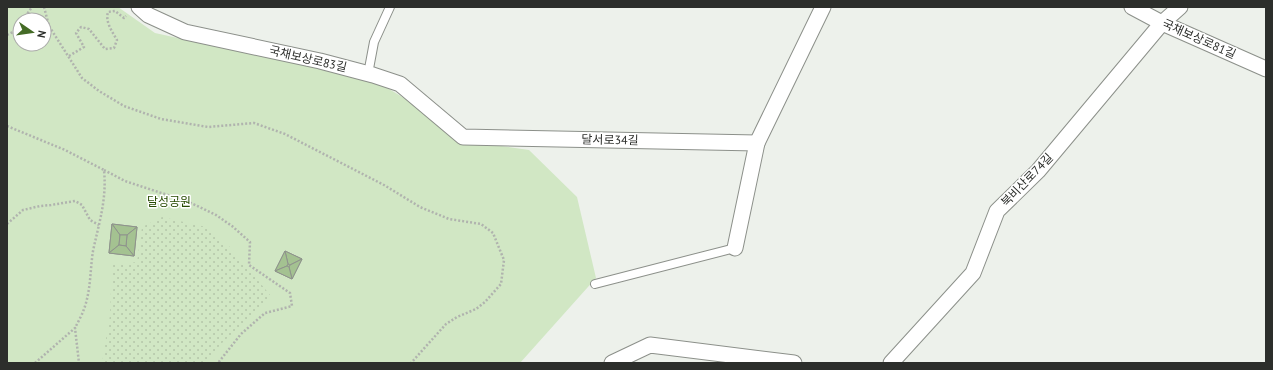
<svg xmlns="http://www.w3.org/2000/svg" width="1273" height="370" font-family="'PT Sans','Noto Sans KR',sans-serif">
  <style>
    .park { fill: #d1e7c4; fill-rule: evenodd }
    .garden { fill: url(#garden-dots) }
    .building { fill: #a4c291; stroke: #8f938d }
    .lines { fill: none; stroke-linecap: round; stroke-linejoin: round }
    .service-casing { stroke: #8c908a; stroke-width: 10 }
    .minor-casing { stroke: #8c908a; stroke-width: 17 }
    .path { stroke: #b0b3ae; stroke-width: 2.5; stroke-dasharray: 2 2; stroke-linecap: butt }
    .service { stroke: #fff; stroke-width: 8 }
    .minor { stroke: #fff; stroke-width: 15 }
    .labels { text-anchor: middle; stroke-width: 3; stroke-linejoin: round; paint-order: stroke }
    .street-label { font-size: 12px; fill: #2c2e2b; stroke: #fff }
    .park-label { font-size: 12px; fill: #274b02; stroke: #fff }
  </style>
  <defs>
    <pattern id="garden-dots" width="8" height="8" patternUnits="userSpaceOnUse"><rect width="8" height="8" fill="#d1e7c4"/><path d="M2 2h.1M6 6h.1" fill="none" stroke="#b4c6a9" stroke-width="1.8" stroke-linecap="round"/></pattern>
  </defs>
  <rect width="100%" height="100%" fill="#edf1eb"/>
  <!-- park -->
  <path class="park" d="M7 7H118L155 33 214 46 296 62 384 86 429 113 474 142 529 150 577 197 596 278 520 363H7ZM20 20H44V44H20Z"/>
  <!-- garden -->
  <polygon class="garden" points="162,217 206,227 230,247 271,296 220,345 206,363 102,363 110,315 112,265 137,262 142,227"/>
  <!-- building -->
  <g class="building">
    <polygon points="112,224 137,227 134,256 109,253"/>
    <polygon points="112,224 137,227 127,235 120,235"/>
    <polygon points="112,224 120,235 119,245 109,253"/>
    <polygon points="137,227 134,256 126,246 127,235"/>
    <polygon points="120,235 127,235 126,246 119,245"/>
    <polygon points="119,245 126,246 134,256 109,253"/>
    <polygon points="285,251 302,259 292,279 275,271"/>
    <polygon points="285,251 302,259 290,265 288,264"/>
    <polygon points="285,251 288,264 287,266 275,271"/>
    <polygon points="302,259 292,279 289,267 290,265"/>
    <polygon points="287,266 289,267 292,279 275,271"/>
  </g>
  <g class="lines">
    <defs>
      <g id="service">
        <polyline points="368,74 374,42 390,7"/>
        <polyline points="595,284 735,248"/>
      </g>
      <g id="minor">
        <polyline points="139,7 148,15 185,32 320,61 373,75 400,84 463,137 757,143 823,7"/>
        <polyline points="1132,7 1162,23 1266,69"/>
        <polyline points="735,248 757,143"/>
        <polyline points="612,363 650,345 794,363"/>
        <polyline points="891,363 973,273 997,211 1038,171 1162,23 1180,7"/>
      </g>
    </defs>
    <!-- service casing -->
    <use href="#service" class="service-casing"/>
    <!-- minor casing -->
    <use href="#minor" class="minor-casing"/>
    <!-- path -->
    <g class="path">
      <polyline points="44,7 49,26 82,78 99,91 124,106 161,119 208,127 254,123 285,134 384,185 420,207 449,219 481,224 493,233 504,260 501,284 485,302 476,309 457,317 446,324 411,363"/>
      <polyline points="23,20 32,7"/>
      <polyline points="7,35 15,31 20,24"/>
      <path d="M69 56 84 47 76 33 81 27 89 29 105 49 114 48 117 40C112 31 105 22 108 12L115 11 124 18 126 16"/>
      <path d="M7 126 65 150 104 170C107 199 99 223 93 251 90 270 91 290 84 309 82 315 78 322 75 328"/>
      <polyline points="104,170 125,181 189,202 216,215 232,226 250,242 249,265 290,293 292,306 265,313 241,334 218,363"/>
      <polyline points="7,224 23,210 40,206 51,205 75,201 82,205 90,220 99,225"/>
      <polyline points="35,363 75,328 79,363"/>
    </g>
    <!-- service -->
    <use href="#service" class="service"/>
    <!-- minor -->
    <use href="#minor" class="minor"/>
  </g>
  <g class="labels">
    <!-- street labels -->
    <g class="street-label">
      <text transform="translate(1199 39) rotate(24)" y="4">국채보상로81길</text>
      <text transform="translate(308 59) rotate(13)" y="4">국채보상로83길</text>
      <text transform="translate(610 140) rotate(1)" y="4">달서로34길</text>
      <text transform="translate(1027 180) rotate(-46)" y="4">북비산로74길</text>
    </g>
    <!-- park labels -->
    <g class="park-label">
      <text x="169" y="206">달성공원</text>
    </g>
  </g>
  <!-- border -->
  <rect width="1273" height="370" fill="none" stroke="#2c2e2b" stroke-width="16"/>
  <!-- north arrow -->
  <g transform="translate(32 32) rotate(103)"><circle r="19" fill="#ffffff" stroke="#ababaa"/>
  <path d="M0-3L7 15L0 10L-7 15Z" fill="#446b26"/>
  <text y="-6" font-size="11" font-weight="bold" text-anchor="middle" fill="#2c2e2b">N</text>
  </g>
</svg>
